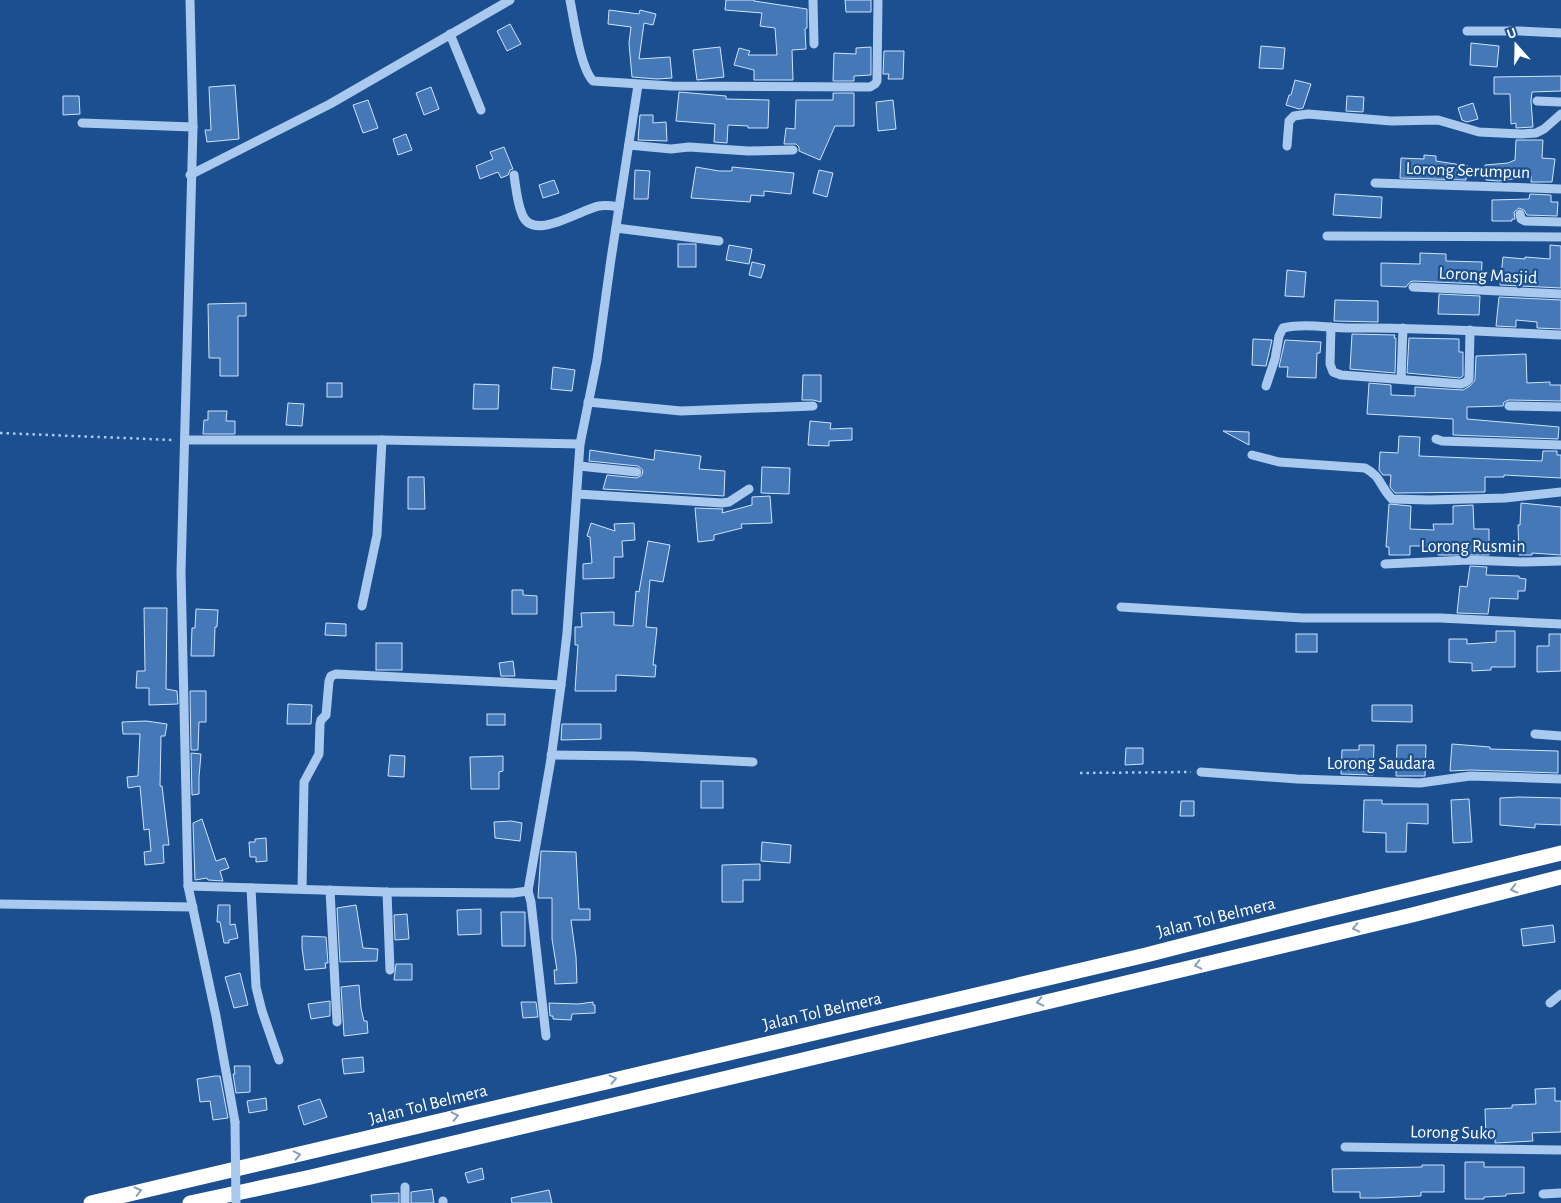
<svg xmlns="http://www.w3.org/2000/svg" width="1561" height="1203" font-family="'Alegreya Sans',sans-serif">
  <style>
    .building { fill: #4478b7; stroke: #cfe3fa }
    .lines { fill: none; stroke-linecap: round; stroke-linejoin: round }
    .path { stroke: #a9c9ee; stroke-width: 2.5; stroke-dasharray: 2.5 4; stroke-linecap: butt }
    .minor { stroke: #a9c9ee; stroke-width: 9 }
    .highway { stroke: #fff; stroke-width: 15 }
    .minor-bridge { stroke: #a9c9ee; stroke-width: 9 }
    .oneway { stroke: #829ec1 }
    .labels { text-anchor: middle; stroke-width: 4.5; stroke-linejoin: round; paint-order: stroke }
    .street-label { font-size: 18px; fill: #fff; stroke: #1b4f8f }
  </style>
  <rect width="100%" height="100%" fill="#1b4f8f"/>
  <!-- building -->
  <g class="building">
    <polygon points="726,0 754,0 754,1 807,9 807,28 805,29 806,49 792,50 793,80 754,80 754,70 734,65 739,48 750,51 748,55 777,55 775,28 760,26 762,13 725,10"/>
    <polygon points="845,0 871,0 871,12 846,12"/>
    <polygon points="609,10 639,14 640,10 656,14 653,25 644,23 639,59 670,57 672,78 657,79 632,77 629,43 631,27 608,24"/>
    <polygon points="510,24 521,44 507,51 497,31"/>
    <polygon points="1471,43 1499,46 1497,67 1470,65"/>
    <polygon points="1261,46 1285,48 1283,69 1259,68"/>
    <polygon points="720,47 724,77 697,80 693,50"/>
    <polygon points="871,47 871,75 854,76 854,81 833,81 834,53 856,54 856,48"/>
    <polygon points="884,51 904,51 903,79 888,79 889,74 883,74"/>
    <polygon points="1561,76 1561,91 1532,92 1531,101 1533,127 1516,128 1516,123 1511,124 1510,94 1494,94 1494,77"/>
    <polygon points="1295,80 1311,84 1303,108 1299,109 1286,105 1289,95 1291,95"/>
    <polygon points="235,85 239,139 207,142 205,130 211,130 209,87"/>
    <polygon points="431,87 439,109 424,115 416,93"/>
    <polygon points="679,92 726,96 726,99 769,100 768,128 748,128 748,126 728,125 727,143 714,142 715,124 676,121"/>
    <polygon points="833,93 854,93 854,126 835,126 820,160 799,151 799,147 796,144 784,144 786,128 795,129 796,100 833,100"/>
    <polygon points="63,96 79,96 80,114 63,115"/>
    <polygon points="1347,96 1364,97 1363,112 1346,111"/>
    <polygon points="368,100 378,128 363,133 353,105"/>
    <polygon points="893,100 896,129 878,131 876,102"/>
    <polygon points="1473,103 1478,119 1467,122 1462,120 1458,108"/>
    <polygon points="640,115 653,115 653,123 666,122 667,141 638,140"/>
    <polygon points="406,134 412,150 398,155 393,139"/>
    <polygon points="1516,140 1543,140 1542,158 1555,159 1552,182 1531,182 1531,176 1499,181 1486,180 1485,165 1508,163 1515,160"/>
    <polygon points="504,147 513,169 510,170 508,175 501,178 498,172 480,179 476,166 493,159 490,152"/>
    <polygon points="1424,155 1436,156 1436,161 1468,166 1466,180 1400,178 1401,158 1424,159"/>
    <polygon points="696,167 719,171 732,171 732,167 794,173 791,194 764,191 764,196 751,195 750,202 691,198"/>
    <polygon points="635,170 650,171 648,199 634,199"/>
    <polygon points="819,170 833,173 827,197 813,193"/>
    <polygon points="554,180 559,193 543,198 539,185"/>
    <polygon points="1335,194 1382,197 1381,218 1333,215"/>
    <polygon points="1530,194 1551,195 1551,202 1558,202 1557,216 1527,215 1524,210 1519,208 1514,212 1515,219 1512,219 1512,221 1492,221 1492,200 1529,199"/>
    <rect x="678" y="244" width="18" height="23"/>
    <polygon points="729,245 752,249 749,264 726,260"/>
    <polygon points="1550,245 1561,246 1561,288 1500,285 1503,257 1525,259 1525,257 1550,259"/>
    <polygon points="1420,253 1446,254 1446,261 1482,262 1481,284 1413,281 1410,282 1406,287 1381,286 1381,263 1420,264"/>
    <polygon points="752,262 765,265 761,278 749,275"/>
    <polygon points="1287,270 1306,272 1304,297 1285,296"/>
    <polygon points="1439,294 1480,296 1479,315 1438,314"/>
    <polygon points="1499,297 1561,300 1561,329 1537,328 1537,322 1516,320 1516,327 1496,326"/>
    <polygon points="1335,300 1378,301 1378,322 1334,321"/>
    <polygon points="246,303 246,316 238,316 238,376 220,376 220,358 209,358 208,304"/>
    <polygon points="1352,334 1395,335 1394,338 1396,338 1395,373 1350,369"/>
    <polygon points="1409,338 1459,339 1459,352 1463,352 1463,376 1460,378 1407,373"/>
    <polygon points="1253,339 1272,340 1266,366 1252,365"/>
    <polygon points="1285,340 1321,342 1320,353 1317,353 1316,378 1287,377 1288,367 1279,367"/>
    <polygon points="1526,354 1527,383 1550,382 1550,385 1561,385 1561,401 1509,400 1504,402 1503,406 1467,407 1467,419 1559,427 1558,439 1453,435 1453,419 1367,414 1369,383 1391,385 1391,395 1415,396 1415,387 1463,390 1470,386 1475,380 1476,356"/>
    <polygon points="553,367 575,370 572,391 551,389"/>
    <polygon points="803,375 821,375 821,402 813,400 802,400"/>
    <rect x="327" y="383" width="15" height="14"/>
    <polygon points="474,384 499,385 498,409 473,409"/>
    <polygon points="288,403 304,404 302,426 286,425"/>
    <polygon points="208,411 227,411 226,421 235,421 235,434 203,434 204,420 208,420"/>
    <polygon points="810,421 831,423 830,429 852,428 852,440 829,441 829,446 808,445"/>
    <polygon points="1223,431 1249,432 1249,445"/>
    <polygon points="1399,436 1420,437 1419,456 1542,461 1543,451 1557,451 1557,455 1561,455 1561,478 1504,475 1504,477 1485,477 1485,492 1395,493 1390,487 1391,475 1383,475 1379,470 1380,452 1398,453"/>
    <polygon points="590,450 654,460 655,450 701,456 699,469 725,471 724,496 603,489 607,475 637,478 642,475 643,470 638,466 589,461"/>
    <polygon points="762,467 790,468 789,494 761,493"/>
    <polygon points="408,477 424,477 425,509 408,509"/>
    <polygon points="770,496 772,523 741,524 742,528 714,535 714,540 698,542 695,508 723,509 722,513 752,505 752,497"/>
    <polygon points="1521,503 1561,507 1561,555 1532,553 1532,555 1519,555 1518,525 1520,525"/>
    <polygon points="1389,504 1411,506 1410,529 1434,530 1433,524 1453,524 1453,506 1473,505 1474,529 1489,529 1489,555 1438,555 1437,546 1410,546 1410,555 1389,555 1389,547 1386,547"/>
    <polygon points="591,523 615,531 614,524 634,523 635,540 622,541 623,557 614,557 614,578 583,579 583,564 592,563 590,537 587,536"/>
    <polygon points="648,541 670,545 663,582 650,580 646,627 657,628 653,665 656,665 655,677 616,675 616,691 575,691 578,645 575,645 575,627 582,627 581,613 614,612 614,625 633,626 636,591 639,592"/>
    <polygon points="1470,566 1487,567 1486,575 1519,576 1519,578 1526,579 1525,591 1518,591 1518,599 1490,598 1488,614 1457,613 1460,586 1467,587"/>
    <polygon points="512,590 523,590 523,595 537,596 537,614 512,614"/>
    <polygon points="144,608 167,608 166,689 177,691 178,704 149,705 149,688 136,688 137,671 145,671"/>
    <polygon points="196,609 218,610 217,627 215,627 214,656 191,656 192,628 195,628"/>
    <polygon points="326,623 346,624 346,636 325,635"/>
    <polygon points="1496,631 1515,631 1515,667 1491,667 1491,670 1472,671 1472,663 1449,662 1449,639 1467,639 1467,644 1496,642"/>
    <rect x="1296" y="634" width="21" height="18"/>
    <polygon points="1549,634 1561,634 1561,671 1537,672 1537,646 1549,646"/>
    <rect x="376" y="643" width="26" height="27"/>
    <polygon points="513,661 515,676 501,676 499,663"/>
    <polygon points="190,691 206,691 206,722 199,722 198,750 191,750"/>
    <polygon points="288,704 312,705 311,724 287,724"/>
    <polygon points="1372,705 1412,705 1412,722 1372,721"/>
    <rect x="487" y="714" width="18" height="11"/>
    <polygon points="146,721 167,724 165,736 161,736 160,786 162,786 169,845 163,845 164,863 145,865 144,852 151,851 149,829 144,830 140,786 128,788 127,777 138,776 140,734 123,734 122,722"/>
    <polygon points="562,724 601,724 601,739 561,740"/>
    <polygon points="1452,744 1490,747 1490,749 1558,751 1558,773 1470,770 1450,771"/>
    <polygon points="1359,745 1374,745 1373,775 1341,774 1342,750 1359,750"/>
    <polygon points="1397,745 1426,745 1425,776 1396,776"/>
    <polygon points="1126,748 1143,748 1143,764 1125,765"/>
    <polygon points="191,753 201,754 199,777 199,794 192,795"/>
    <polygon points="390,755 405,756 404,777 388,776"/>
    <polygon points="503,756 503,771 499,772 499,789 471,789 470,757"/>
    <rect x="701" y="781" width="22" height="27"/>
    <polygon points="1519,797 1561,798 1561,825 1535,824 1535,828 1500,825 1500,798"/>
    <polygon points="1469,799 1472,842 1453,843 1451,800"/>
    <polygon points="1364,800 1382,800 1382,804 1428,804 1428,824 1407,823 1406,852 1386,852 1386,833 1363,832"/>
    <polygon points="1181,801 1194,801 1194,816 1180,816"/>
    <polygon points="202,819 216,861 225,858 229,868 220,871 223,881 208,880 207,878 195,880 193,823"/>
    <polygon points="511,821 522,823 520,841 495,838 494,822"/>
    <polygon points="266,838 267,861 256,862 256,857 250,857 249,842 255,842 255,839"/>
    <polygon points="762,842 791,845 790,863 761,861"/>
    <polygon points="541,851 576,852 579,909 590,909 590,920 571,920 576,957 577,983 555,984 554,970 557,970 552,939 552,898 538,898"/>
    <polygon points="760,864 760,880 743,880 743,902 722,902 722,865"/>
    <polygon points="218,905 230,905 230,925 235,924 238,938 229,940 229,943 224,943 220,922 217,922"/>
    <polygon points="356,905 363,948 378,949 377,961 340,962 337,908"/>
    <polygon points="481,909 481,934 458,935 457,910"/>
    <polygon points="501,912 525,912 525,946 502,946"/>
    <polygon points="407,914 409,939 395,940 394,915"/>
    <polygon points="1553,925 1555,942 1523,946 1521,929"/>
    <polygon points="302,936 326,937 328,963 325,963 326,968 305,970 302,948"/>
    <polygon points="396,964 412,964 412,980 394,980"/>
    <polygon points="240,973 248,1005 234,1008 225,977"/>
    <polygon points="359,985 361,1008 364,1021 367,1021 368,1033 344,1036 341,987"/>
    <polygon points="330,1001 330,1016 311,1019 308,1004"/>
    <polygon points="521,1002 536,1002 538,1017 523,1018"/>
    <polygon points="593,1002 593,1005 595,1005 595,1013 572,1014 571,1020 553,1019 553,1016 550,1016 549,1003 578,1004"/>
    <polygon points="363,1057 364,1072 344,1074 342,1059"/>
    <polygon points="234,1066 250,1066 250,1092 236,1093 233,1074 235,1074"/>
    <polygon points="215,1076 220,1076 228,1118 213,1120 210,1101 200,1102 197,1079"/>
    <polygon points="1555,1088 1555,1101 1561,1101 1561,1132 1532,1133 1533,1141 1495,1143 1495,1136 1486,1137 1485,1109 1512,1108 1512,1105 1536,1104 1535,1089"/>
    <polygon points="266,1098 267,1110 249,1113 247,1101"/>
    <polygon points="320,1099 327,1117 304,1125 298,1106"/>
    <polygon points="1465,1162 1484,1162 1484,1167 1524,1167 1524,1193 1506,1194 1506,1196 1484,1197 1484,1199 1465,1199"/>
    <polygon points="1422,1165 1444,1165 1444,1192 1421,1192 1421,1196 1377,1198 1360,1198 1360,1192 1333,1192 1332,1169 1422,1167"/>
    <polygon points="482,1168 484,1179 468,1183 465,1173"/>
    <polygon points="432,1189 434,1203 411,1203 411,1192"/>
    <polygon points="549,1190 552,1203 512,1203 511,1198"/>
    <polygon points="399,1193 399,1203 372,1203 371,1195"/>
  </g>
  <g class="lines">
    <!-- path -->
    <g class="path">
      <polyline points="0,433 173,440"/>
      <polyline points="1080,773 1191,772"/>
    </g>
    <!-- minor -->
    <g class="minor">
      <polyline points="190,0 193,127 181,572 188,886 216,1016 235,1122"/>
      <path d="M570 0C574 20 580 67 593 81L671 86 870 87 875 84 877 81 878 0"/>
      <polyline points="813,0 814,44"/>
      <polyline points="1467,31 1519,31 1561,33"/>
      <polyline points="450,34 481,110"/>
      <polyline points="1537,101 1561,102"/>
      <polyline points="82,123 193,127"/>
      <polyline points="629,145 671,149 689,147 748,151 793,150"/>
      <polyline points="1287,146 1289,121 1294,116 1308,114 1391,121 1438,120 1479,132 1521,134 1536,133 1544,129 1561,114"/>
      <polyline points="190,175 330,104 510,0"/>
      <path d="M514 175C516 188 517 202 522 214 532 243 581 209 599 206 605 205 613 206 619 207"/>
      <polyline points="1375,183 1561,189"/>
      <polyline points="1520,214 1521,219 1525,221 1561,222"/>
      <polyline points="616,228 719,241"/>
      <polyline points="1327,236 1561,237"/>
      <polyline points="1413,287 1561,294"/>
      <polyline points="1331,327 1330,364 1333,372 1341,375 1461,384 1466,382 1469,379 1470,330"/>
      <polyline points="1401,379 1403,328"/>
      <path d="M1266 386 1275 359 1279 336 1283 328C1305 323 1329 328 1351 328 1421 327 1491 332 1561 335"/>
      <polyline points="588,402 681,411 813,406"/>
      <polyline points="1509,406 1561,407"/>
      <polyline points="1436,439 1442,441 1561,445"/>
      <polyline points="185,440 382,440 580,444"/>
      <path d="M1252 455 1279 462 1365 468C1382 477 1379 486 1392 499L1429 500 1505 498 1561 492"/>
      <polyline points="579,466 637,472"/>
      <polyline points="577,494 722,503 729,502 749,489"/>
      <polyline points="1385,564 1468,560 1521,562 1561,561"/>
      <polyline points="362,606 377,535 382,440"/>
      <polyline points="1121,607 1303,618 1440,618 1561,624"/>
      <polyline points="1535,734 1561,736"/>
      <polyline points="551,755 634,756 753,762"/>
      <polyline points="1201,772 1297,779 1420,783 1470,776 1561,779"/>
      <polyline points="188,886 387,892 513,893 528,891 551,759 561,685 567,633 580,444 597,360 611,259 638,85"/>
      <polyline points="251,888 256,987 262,1011 279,1060"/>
      <polyline points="302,889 304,782 319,754 320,724 321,720 326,715 329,681 331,676 336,674 561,685"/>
      <polyline points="330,890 337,1022"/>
      <polyline points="528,891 531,902 546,1036"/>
      <polyline points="387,892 390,970"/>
      <polyline points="0,904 193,907"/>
      <polyline points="1550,1003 1561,994"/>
      <polyline points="1345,1147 1561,1150"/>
      <polyline points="405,1187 405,1203"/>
      <polyline points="1543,1194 1561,1193"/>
      <polyline points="443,1201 443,1203"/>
    </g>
    <!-- highway -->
    <g class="highway">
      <path d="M91 1203 1146 955C1284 919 1423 887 1561 853"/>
      <polyline points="190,1203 311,1177 1412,915 1561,877"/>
    </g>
    <!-- minor-bridge -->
    <polyline class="minor-bridge" points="235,1122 236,1203"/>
  </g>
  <!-- one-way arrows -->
  <defs><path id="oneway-chevron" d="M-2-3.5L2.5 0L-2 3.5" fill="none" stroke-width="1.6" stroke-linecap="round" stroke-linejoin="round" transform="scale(1.25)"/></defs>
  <g class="oneway">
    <use href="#oneway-chevron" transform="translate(1514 889) rotate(166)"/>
    <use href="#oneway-chevron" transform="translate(1356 928) rotate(167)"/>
    <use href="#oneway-chevron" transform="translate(1198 965) rotate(167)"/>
    <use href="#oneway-chevron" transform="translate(1040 1002) rotate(167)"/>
    <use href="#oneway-chevron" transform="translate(613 1079) rotate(-13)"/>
    <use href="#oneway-chevron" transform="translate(455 1116) rotate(-13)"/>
    <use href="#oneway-chevron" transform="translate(297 1155) rotate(-13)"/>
    <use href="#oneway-chevron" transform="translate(138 1191) rotate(-14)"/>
  </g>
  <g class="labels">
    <!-- street labels -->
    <g class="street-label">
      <text transform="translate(1468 170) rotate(2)" y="6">Lorong Serumpun</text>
      <text transform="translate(1488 275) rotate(3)" y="6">Lorong Masjid</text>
      <text x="1473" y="552">Lorong Rusmin</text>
      <text x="1381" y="769">Lorong Saudara</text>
      <text transform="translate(1216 917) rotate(-14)" y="6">Jalan Tol Belmera</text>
      <text transform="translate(822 1011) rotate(-13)" y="6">Jalan Tol Belmera</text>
      <text transform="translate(428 1104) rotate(-14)" y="6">Jalan Tol Belmera</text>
      <text transform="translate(1453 1132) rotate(1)" y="6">Lorong Suko</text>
    </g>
  </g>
  <!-- north arrow -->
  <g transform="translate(1516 45) rotate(340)" stroke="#1b4f8f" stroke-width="4" paint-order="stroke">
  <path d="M0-4L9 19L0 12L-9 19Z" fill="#ffffff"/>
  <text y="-8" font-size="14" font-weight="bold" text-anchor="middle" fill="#ffffff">U</text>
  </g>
</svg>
